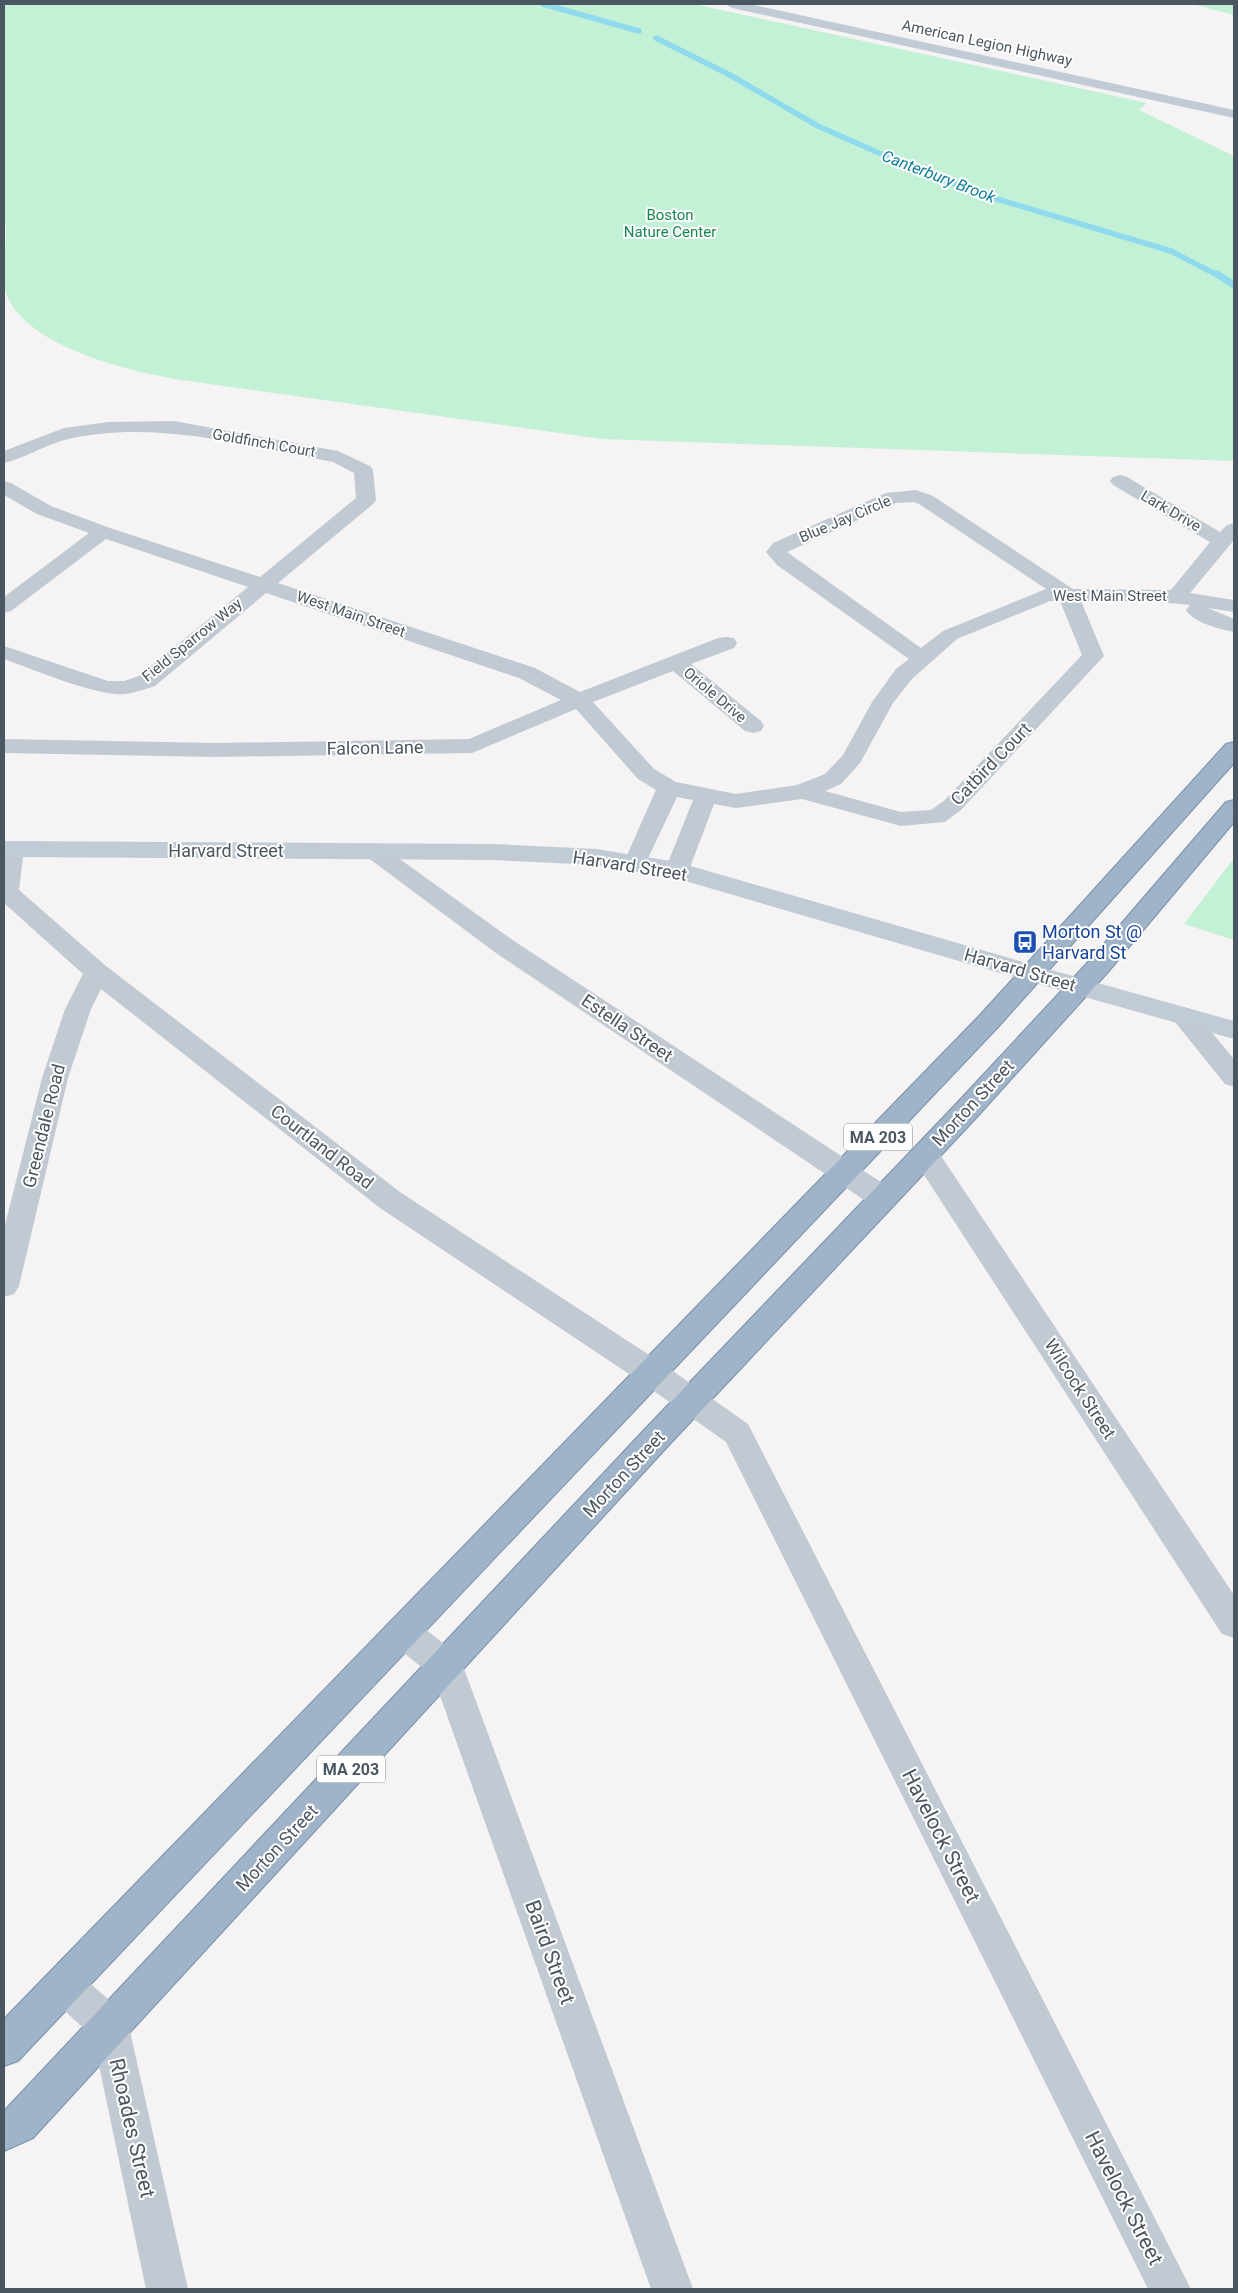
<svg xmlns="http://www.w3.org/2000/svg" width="1238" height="2293" font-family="Roboto,sans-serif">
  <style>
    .green { fill: #c3f1d5 }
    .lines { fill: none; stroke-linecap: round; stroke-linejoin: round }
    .stream-far1 { stroke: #90daee; stroke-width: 5.5 }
    .stream { stroke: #90daee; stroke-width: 7 }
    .trunk-casing { stroke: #7690ad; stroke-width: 2 }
    .minor { fill: #c1cad2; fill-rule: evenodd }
    .secondary { fill: #c1cbd6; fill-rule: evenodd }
    .trunk { fill: #9fb4c9; fill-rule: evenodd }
    .labels { text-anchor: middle; stroke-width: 4; stroke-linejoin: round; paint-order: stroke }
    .far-street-label { font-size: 15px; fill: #4a5661; stroke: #fff }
    .far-park-label { font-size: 15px; fill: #17864f; stroke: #fff }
    .far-water-label { font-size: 16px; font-style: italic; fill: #0c7c9b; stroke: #fff }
    .shield { fill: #fff; stroke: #808990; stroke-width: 1 }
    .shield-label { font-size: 16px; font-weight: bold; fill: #4a5661 }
    .street-label { font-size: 18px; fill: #4a5661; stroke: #fff }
    .transit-label { font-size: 18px; fill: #164399; stroke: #fff; text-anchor: start }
    .near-street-label { font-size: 21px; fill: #4a5661; stroke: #fff }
  </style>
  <rect width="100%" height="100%" fill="#f5f3f3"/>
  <!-- green -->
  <g class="green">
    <path d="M4 4H694L1147 103 1139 110 1234 156V461L602 439 181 380C132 372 14 345 4 285 0 263 10 239 4 217Z"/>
    <polygon points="1192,4 1234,4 1234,15"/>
    <polygon points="1234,858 1234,940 1184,924"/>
  </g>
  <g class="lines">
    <!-- stream-far1 -->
    <g class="stream-far1">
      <polyline points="543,4 639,31"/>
      <polyline points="656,38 728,74 818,126 915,169 987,196 1171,251 1219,276"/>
    </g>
    <!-- stream -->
    <polyline class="stream" points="1217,274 1234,285"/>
    <defs>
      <g id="trunk">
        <polygon points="1234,742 1234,763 999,1026 18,2061 4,2066 4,2019 981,1014 1226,744"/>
        <polygon points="1234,800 1234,822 1108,972 976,1118 668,1446 33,2138 4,2151 4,2111 646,1428 956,1104 1090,960 1226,802"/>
      </g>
    </defs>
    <!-- trunk casing -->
    <use href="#trunk" class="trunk-casing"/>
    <!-- minor -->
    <g class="minor">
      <path d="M174 421 338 451 370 466 373 470 376 500 373 504 278 583 535 668 580 692 718 638 726 637 734 638 737 643 734 648 691 664 761 721 764 726 761 731 753 733 745 731 673 671 593 702 654 769 676 782 736 794 797 785 825 774 843 755 872 702 896 669 909 659 777 565 766 552 773 543 886 493 916 490 933 496 1073 589 1171 590 1210 542 1113 485 1110 481 1113 477 1120 475 1127 477 1220 532 1227 525 1234 523V540L1190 593 1234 600V612L1208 608 1234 619V632C1220 629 1194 623 1186 610L1190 605 1149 601H1081L1104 656 961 810 945 822 901 826 802 799 736 808 714 804 689 870 686 876 677 878 668 876 665 870 693 800 677 797 643 869 635 872 627 869 623 864 656 790 638 779 576 709 472 753 215 757 4 753V739L215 743 469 739 561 700 519 678 266 593 155 686C145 689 135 693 125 694 97 697 33 669 4 659V646L108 681H124L139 676 248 587 106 539 11 611 4 613V597L89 533 37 514 4 495V481L11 483 51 506 110 528 260 577 356 498 354 473 333 462C247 446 155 419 68 439 46 444 26 458 4 463V451L64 428 109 422ZM914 502 919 504 1046 589 943 631 921 648 787 552 896 503ZM1050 601H1060L1082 655 945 800 931 810 901 812 825 791 841 784 860 763 893 703 912 679 957 639Z"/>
      <polygon points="12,841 20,844 24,849 19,890 106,966 400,1192 663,1364 748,1424 1191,2289 1148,2289 726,1442 641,1382 380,1208 101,989 91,1009 68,1078 19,1286 14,1294 4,1297 4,1229 42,1078 65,1009 83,974 4,903 4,844"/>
      <polygon points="375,844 383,847 514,941 893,1190 897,1198 893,1206 883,1209 873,1206 496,953 367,857 363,852 367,847"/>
      <polygon points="1184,1007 1193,1010 1234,1059 1234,1087 1225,1084 1175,1022 1171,1016 1175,1010"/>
      <polygon points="925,1144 935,1147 1234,1595 1234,1638 1222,1634 915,1161 911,1154 915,1147"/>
      <polygon points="403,1617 415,1621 458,1655 463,1666 693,2289 651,2289 433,1676 391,1643 386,1632 391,1621"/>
      <polygon points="64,1966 77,1972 124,2013 129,2027 188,2289 146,2289 93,2037 51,1998 45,1985 51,1972"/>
    </g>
    <!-- secondary -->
    <g class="secondary">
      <polygon points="725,4 749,4 1234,110 1234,118 732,8"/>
      <polygon points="4,841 492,844 596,849 677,862 1037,966 1234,1021 1234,1039 1024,980 675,878 596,865 492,860 4,857"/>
    </g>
    <!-- trunk -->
    <use href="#trunk" class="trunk"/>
  </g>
  <!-- icons -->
  <defs>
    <symbol id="bus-square" viewBox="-11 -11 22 22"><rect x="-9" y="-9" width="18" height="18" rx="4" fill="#1a4fb4" stroke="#fff"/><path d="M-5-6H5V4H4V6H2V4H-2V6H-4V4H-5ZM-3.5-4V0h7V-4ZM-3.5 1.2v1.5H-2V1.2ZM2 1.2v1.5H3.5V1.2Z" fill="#fff"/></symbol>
  </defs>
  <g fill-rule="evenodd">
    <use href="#bus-square" x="1011" y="928" width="28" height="28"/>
  </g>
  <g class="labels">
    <!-- far-street labels -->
    <g class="far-street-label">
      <text transform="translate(987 43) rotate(12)" y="5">American Legion Highway</text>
      <text transform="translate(264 443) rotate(10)" y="5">Goldfinch Court</text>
      <text transform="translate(1171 511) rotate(30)" y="5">Lark Drive</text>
      <text transform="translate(845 519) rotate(-23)" y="5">Blue Jay Circle</text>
      <text x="1110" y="601">West Main Street</text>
      <text transform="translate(351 614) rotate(19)" y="5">West Main Street</text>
      <text transform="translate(192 640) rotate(-39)" y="5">Field Sparrow Way</text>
      <text transform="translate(715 695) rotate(40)" y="5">Oriole Drive</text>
    </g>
    <!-- far-park labels -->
    <g class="far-park-label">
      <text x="670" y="220">Boston<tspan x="670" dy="17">Nature Center</tspan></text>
    </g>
    <!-- far-water labels -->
    <g class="far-water-label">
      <text transform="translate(939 176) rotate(21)" y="6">Canterbury Brook</text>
    </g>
    <!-- shield labels -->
    <g class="shield">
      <rect x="844" y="1123.5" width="68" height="27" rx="4"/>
      <rect x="317" y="1755.5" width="68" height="27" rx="4"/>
    </g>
    <g class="shield-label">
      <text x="878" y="1143">MA 203</text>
      <text x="351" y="1775">MA 203</text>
    </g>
    <!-- street labels -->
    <g class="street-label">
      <text transform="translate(375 748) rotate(-1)" y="6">Falcon Lane</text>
      <text transform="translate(991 764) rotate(-46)" y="6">Catbird Court</text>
      <text x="226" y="857">Harvard Street</text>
      <text transform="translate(630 866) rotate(9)" y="6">Harvard Street</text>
      <text transform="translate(1020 970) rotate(16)" y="6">Harvard Street</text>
      <text transform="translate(627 1028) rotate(34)" y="6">Estella Street</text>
      <text transform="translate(973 1103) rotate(-47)" y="6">Morton Street</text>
      <text transform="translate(44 1126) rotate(-76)" y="6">Greendale Road</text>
      <text transform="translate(322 1147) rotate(38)" y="6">Courtland Road</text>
      <text transform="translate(1080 1389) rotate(57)" y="6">Wilcock Street</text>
      <text transform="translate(624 1474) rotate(-47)" y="6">Morton Street</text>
      <text transform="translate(277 1848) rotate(-47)" y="6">Morton Street</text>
    </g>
    <!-- transit labels -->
    <g class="transit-label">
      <text x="1042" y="938">Morton St @<tspan x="1042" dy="21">Harvard St</tspan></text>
    </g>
    <!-- near-street labels -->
    <g class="near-street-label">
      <text transform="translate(941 1836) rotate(63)" y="7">Havelock Street</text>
      <text transform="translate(550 1952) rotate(70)" y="7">Baird Street</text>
      <text transform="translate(132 2128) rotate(77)" y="7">Rhoades Street</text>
      <text transform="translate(1124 2198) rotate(63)" y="7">Havelock Street</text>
    </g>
  </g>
  <!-- border -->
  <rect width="1238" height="2293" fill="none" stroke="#4a5661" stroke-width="10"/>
</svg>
